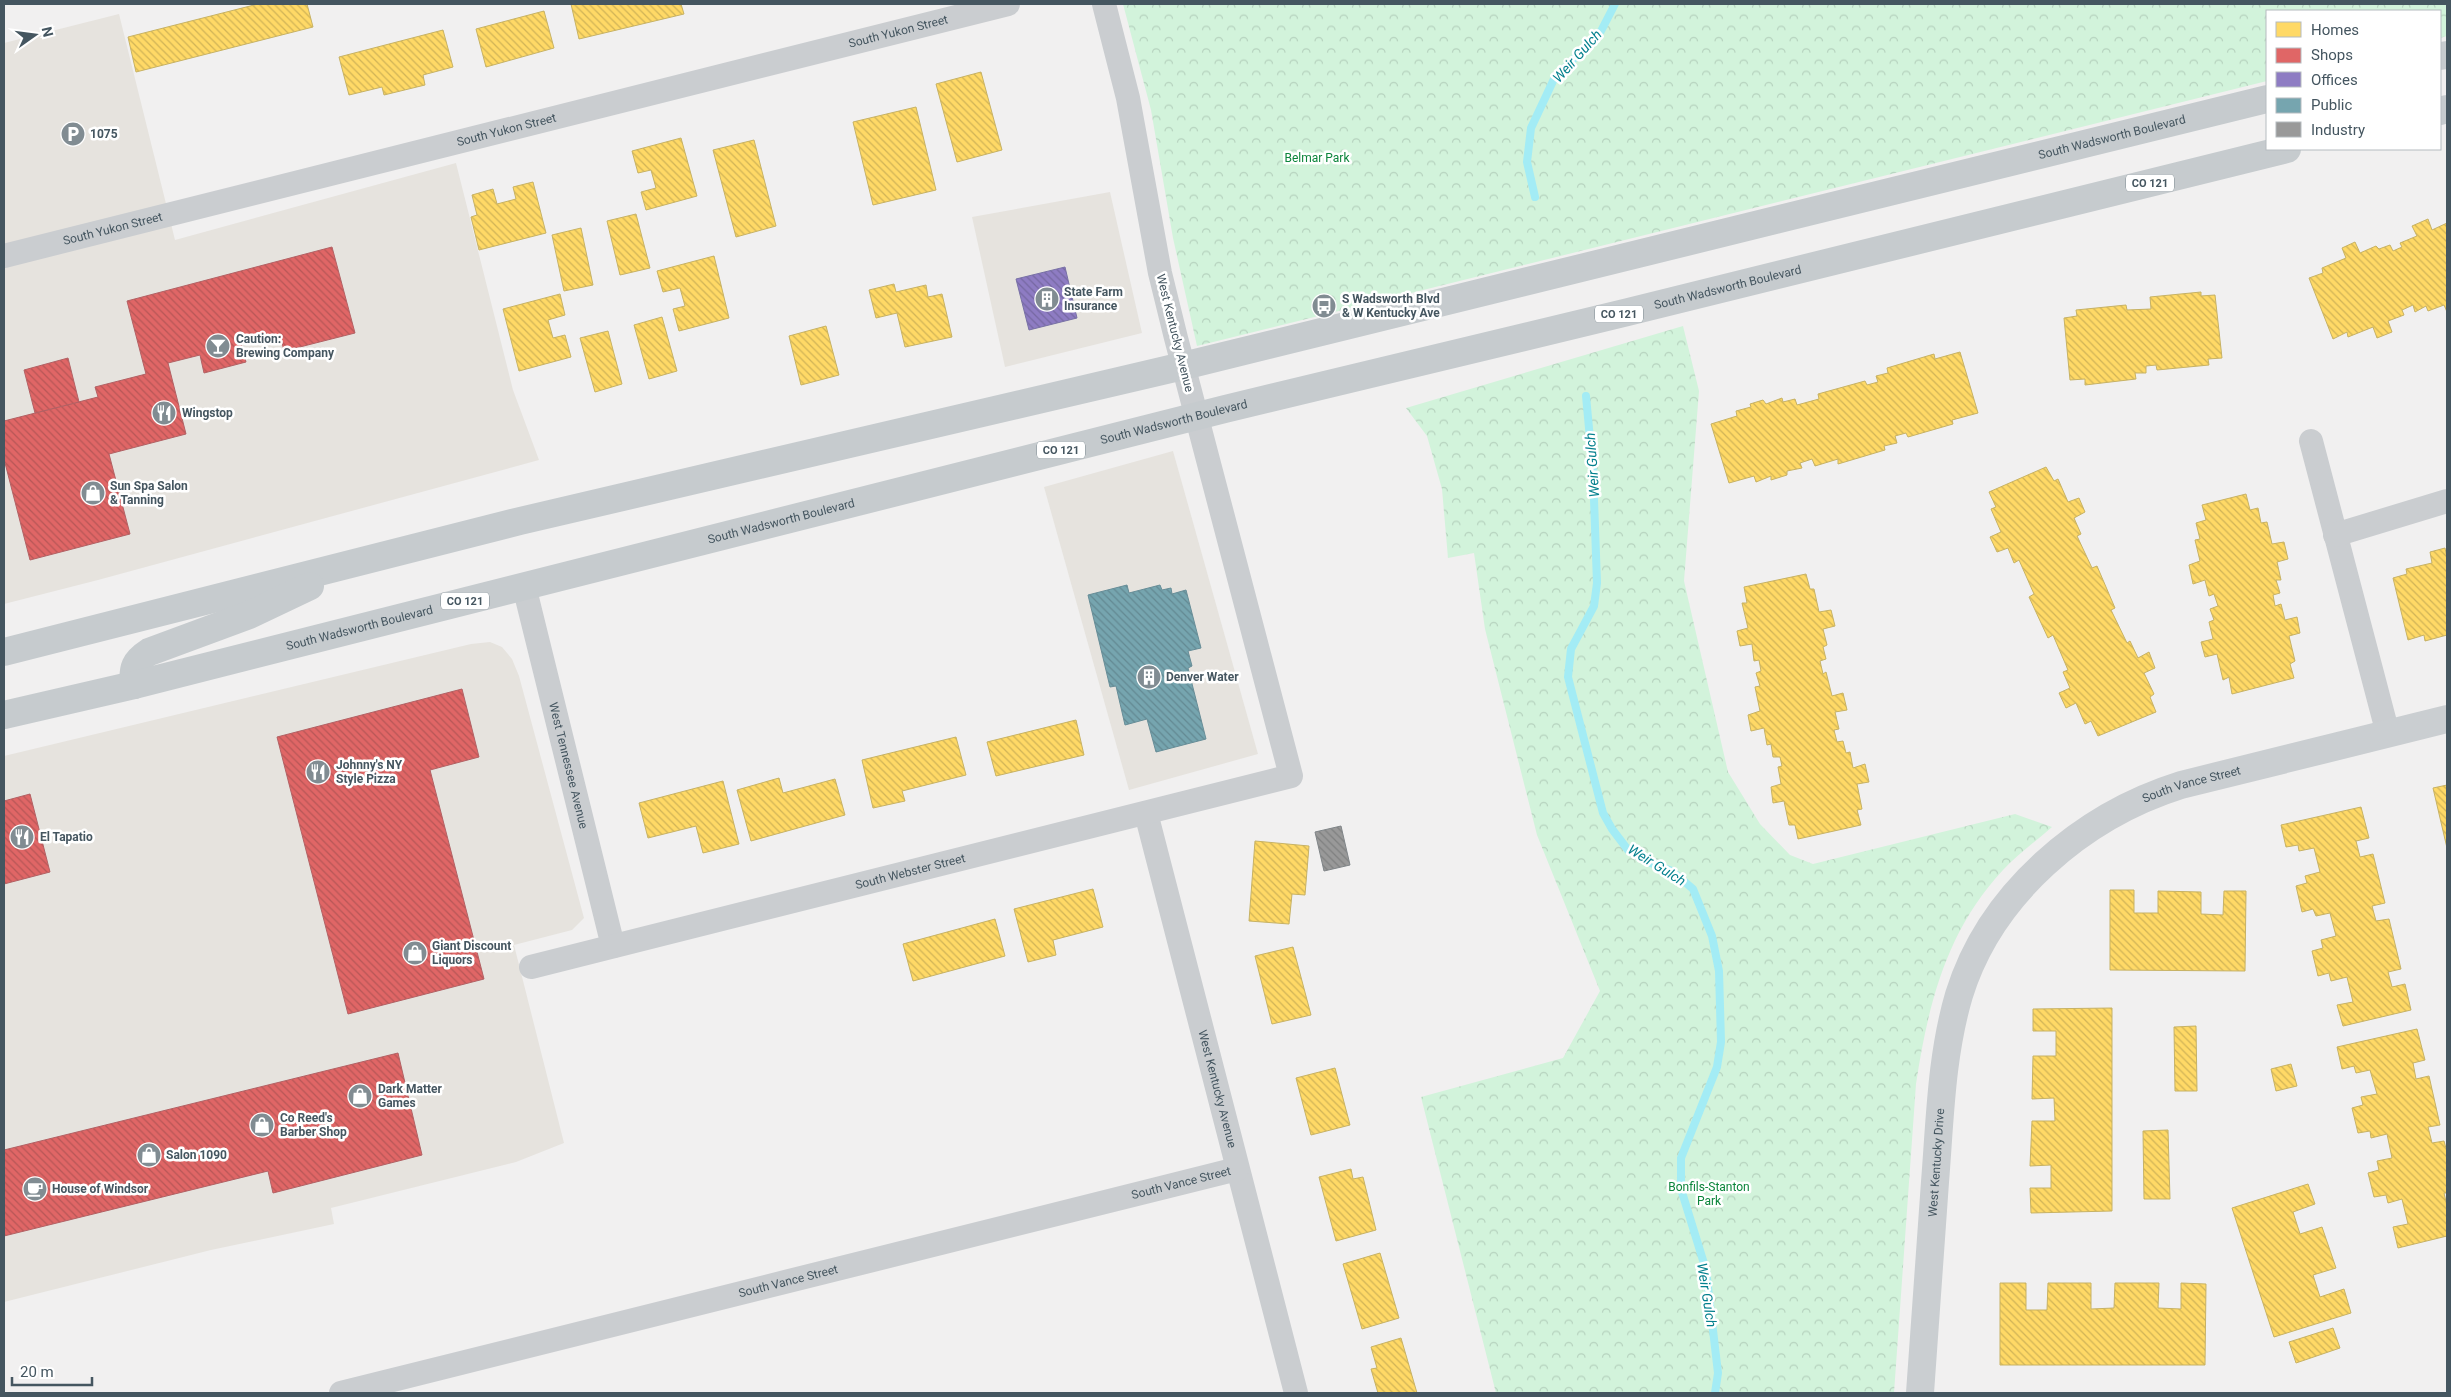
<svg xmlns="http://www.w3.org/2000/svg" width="2451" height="1397" font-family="Roboto,sans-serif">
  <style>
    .commercial { fill: #e6e3de }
    .park { fill: url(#park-crowns) }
    .homes { fill: url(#homes-back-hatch); stroke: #c7b264 }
    .shops { fill: url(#shops-back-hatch); stroke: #b26164 }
    .offices { fill: url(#offices-back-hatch); stroke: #7871a5 }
    .public { fill: url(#public-back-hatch); stroke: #678d97 }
    .industry { fill: url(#industry-back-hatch); stroke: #808588 }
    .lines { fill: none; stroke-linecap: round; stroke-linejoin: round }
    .stream { stroke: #a3ecf5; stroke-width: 8 }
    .street { stroke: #cacdd0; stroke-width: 24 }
    .secondary { stroke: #caced1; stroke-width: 28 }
    .primary { stroke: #c6cbce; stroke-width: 28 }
    .labels { text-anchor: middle; stroke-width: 5; stroke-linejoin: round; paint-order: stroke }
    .shield { fill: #fff; stroke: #7d8990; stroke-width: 1 }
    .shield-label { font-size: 11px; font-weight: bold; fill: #455660 }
    .street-label { font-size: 12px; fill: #455660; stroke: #fff }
    .poi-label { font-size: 12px; font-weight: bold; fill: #455660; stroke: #fff; text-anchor: start }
    .park-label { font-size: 12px; fill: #0c853b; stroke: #fff }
    .water-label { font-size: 14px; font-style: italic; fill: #04808e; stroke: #fff }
  </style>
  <defs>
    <pattern id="park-crowns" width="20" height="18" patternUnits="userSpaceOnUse" patternTransform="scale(1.25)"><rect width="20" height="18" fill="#d2f3db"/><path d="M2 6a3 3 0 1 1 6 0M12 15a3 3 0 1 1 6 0" fill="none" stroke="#b6d2be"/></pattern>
    <pattern id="homes-back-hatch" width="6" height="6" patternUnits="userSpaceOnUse" patternTransform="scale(1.25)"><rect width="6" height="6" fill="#ffd966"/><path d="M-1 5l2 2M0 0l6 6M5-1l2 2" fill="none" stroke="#d0b357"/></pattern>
    <pattern id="shops-back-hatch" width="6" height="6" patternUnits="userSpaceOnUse" patternTransform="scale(1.25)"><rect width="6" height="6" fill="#e06666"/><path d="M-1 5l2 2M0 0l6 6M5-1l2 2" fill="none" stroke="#b75757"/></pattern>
    <pattern id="offices-back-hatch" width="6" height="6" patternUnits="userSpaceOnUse" patternTransform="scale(1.25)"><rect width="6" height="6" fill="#8e7cc3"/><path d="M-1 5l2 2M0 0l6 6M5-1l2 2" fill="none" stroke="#7668a2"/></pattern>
    <pattern id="public-back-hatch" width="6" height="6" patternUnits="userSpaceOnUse" patternTransform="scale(1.25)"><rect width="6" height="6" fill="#76a5af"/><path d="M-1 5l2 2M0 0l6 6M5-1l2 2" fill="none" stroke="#638992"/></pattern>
    <pattern id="industry-back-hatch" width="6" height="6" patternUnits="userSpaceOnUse" patternTransform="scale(1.25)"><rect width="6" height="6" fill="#999"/><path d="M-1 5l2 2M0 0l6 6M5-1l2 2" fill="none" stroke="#7f8080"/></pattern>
  </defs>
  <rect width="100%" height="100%" fill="#f1f0f0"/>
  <!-- commercial -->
  <g class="commercial">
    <polygon points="119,14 175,240 456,163 513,390 539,460 98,580 4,604 4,43"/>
    <polygon points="1110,192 1142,333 1005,367 972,217"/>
    <polygon points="1173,451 1258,754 1129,790 1044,487"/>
    <polygon points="490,642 502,647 512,659 519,676 584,918 572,930 514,945 564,1143 516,1162 331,1208 334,1224 211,1250 4,1302 4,756 471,644"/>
  </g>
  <!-- park -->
  <g class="park">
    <polygon points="1123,4 2447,4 2447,36 2440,38 2440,11 2267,11 2267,81 1197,346 1173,238 1151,110"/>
    <path d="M1683 326 1699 391 1684 581 1728 772 1760 824 1790 855 1813 864 2015 814 2052 827C2036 841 2018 854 2003 870 1946 931 1928 1005 1916 1084L1894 1393H1496L1421 1097 1563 1058 1600 991 1537 835 1485 629 1474 553 1448 558 1442 489 1427 436 1406 408Z"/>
  </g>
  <!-- homes -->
  <g class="homes">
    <polygon points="258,4 307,4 313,27 136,72 128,37"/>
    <polygon points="571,4 681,4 684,14 579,39"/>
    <polygon points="544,11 554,48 486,67 476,29"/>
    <polygon points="443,30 453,67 423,75 425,85 384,95 382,87 349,95 339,57"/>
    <polygon points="981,72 1002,150 957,162 936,84"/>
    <polygon points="916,107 936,190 873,205 853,122"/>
    <polygon points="681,138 697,196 646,210 641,192 656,188 651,170 638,173 632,151"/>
    <polygon points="754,140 776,226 736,237 713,150"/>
    <polygon points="533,182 546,233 479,250 471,217 477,215 472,195 493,189 497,204 516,199 513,187"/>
    <polygon points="636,214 650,268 620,275 607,221"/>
    <polygon points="2428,219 2432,230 2447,223 2447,312 2444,305 2428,311 2426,306 2415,312 2413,305 2402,310 2404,315 2388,321 2392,332 2377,338 2373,327 2348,337 2347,332 2333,339 2309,278 2323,273 2322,268 2346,258 2342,248 2355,242 2360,253 2376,246 2379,249 2390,245 2393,251 2402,247 2400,243 2417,236 2412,226"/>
    <polygon points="581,228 593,285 564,291 552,235"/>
    <polygon points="714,256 729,318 679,331 673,309 685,306 680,288 663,292 657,271"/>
    <polygon points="894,284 896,292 926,285 928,297 942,294 952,337 905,347 897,313 876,318 869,290"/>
    <polygon points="2201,292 2201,296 2215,295 2222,358 2208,359 2209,365 2157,370 2156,365 2146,366 2146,373 2135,373 2136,379 2085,385 2085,379 2070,380 2064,318 2077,316 2076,310 2126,305 2127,310 2151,309 2150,297"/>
    <polygon points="560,294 565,315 548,320 553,338 565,335 571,357 519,371 503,309"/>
    <polygon points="662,317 677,371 649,379 634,325"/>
    <polygon points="826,326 839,375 801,385 789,336"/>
    <polygon points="608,331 622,384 595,392 580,338"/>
    <polygon points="1960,352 1978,413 1952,420 1953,424 1908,437 1906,433 1895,436 1897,443 1884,446 1885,450 1838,464 1838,459 1815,466 1812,459 1800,463 1802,468 1787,471 1787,475 1771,480 1771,476 1756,482 1754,476 1729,483 1711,424 1737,416 1736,411 1751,407 1750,404 1763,400 1766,404 1782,398 1783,402 1795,399 1797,405 1819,399 1818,394 1865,381 1867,385 1878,382 1876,376 1888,373 1887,368 1934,354 1935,359"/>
    <polygon points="2046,467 2054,481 2058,479 2068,502 2079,498 2085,512 2074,518 2081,534 2077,536 2092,568 2097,566 2115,608 2111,610 2127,643 2130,641 2138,658 2149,652 2155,668 2144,673 2154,694 2150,697 2156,712 2098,736 2091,721 2085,724 2076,703 2066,708 2059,693 2070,688 2063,672 2068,670 2053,635 2048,638 2029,597 2034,594 2019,560 2014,563 2008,548 1997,552 1990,537 2001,532 1991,509 1996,507 1989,492"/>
    <polygon points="2246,494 2250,510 2258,508 2261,523 2267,522 2272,544 2284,542 2288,559 2277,562 2281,580 2276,580 2280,593 2273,595 2275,606 2281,604 2285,620 2297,617 2300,633 2289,636 2295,661 2290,664 2294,678 2232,694 2229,677 2223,680 2217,654 2205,657 2201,642 2213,639 2209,622 2214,620 2210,609 2218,606 2214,594 2209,596 2205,580 2193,584 2189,565 2200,561 2195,540 2200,539 2196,523 2206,520 2202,505"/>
    <polygon points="2445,548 2447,558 2447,635 2425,641 2424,635 2408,640 2393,578 2407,574 2406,569 2432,563 2430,552"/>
    <polygon points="1806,574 1810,589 1814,589 1819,612 1831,610 1835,626 1823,629 1827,645 1823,647 1826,659 1820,661 1823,674 1826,672 1832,696 1843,693 1847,710 1835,712 1839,729 1834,730 1837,742 1843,741 1846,753 1850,752 1853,768 1865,764 1869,782 1857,784 1862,809 1857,810 1861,825 1798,839 1795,825 1789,825 1784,801 1773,803 1771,787 1781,784 1778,767 1782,766 1780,757 1773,757 1771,744 1767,745 1764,728 1751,731 1748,715 1760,711 1755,687 1760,686 1756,673 1761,671 1759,660 1754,661 1752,644 1740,646 1737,631 1748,628 1742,603 1747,603 1744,587"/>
    <polygon points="1076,720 1084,755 996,776 987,742"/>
    <polygon points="956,737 966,775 902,791 905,801 873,808 862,760"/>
    <polygon points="779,778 783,793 835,779 845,815 751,841 737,790"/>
    <polygon points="723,781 739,844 703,853 696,826 648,838 639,803"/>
    <polygon points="2447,785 2447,848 2433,788"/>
    <polygon points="2361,807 2369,838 2356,841 2360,857 2373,854 2385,903 2372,906 2376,921 2389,919 2401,969 2388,972 2392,987 2405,984 2411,1010 2343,1026 2337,1005 2353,1002 2347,977 2331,981 2329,973 2318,976 2312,951 2323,948 2321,940 2336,936 2330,913 2316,916 2313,909 2302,912 2296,886 2307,883 2305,876 2320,872 2314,848 2299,851 2298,845 2286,847 2281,825"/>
    <polygon points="1255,841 1309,846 1305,895 1292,894 1289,924 1249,921"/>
    <polygon points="1093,889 1103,927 1053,940 1056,955 1028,962 1014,909"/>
    <polygon points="2110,890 2134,890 2134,913 2158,913 2158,891 2201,892 2201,914 2223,915 2224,891 2246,891 2245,971 2110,970"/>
    <polygon points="995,919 1005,956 913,981 903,944"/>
    <polygon points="1293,947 1311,1015 1272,1024 1255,956"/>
    <polygon points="2112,1008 2112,1211 2031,1213 2030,1188 2051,1188 2051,1165 2030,1166 2032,1121 2055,1121 2054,1098 2032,1099 2033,1056 2056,1056 2056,1031 2033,1031 2033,1009"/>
    <polygon points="2196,1026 2197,1091 2175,1091 2174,1027"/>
    <polygon points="2417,1029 2425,1060 2413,1063 2416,1079 2429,1076 2440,1125 2428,1127 2432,1143 2444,1141 2447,1152 2447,1193 2444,1193 2447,1206 2447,1236 2398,1248 2393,1227 2408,1224 2402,1199 2388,1203 2386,1195 2374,1197 2368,1173 2379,1170 2377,1161 2392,1158 2387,1134 2371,1138 2370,1131 2358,1133 2352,1108 2363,1105 2361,1097 2377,1094 2370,1070 2356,1073 2354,1066 2342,1069 2337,1047"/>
    <polygon points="2291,1064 2297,1086 2276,1091 2271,1069"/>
    <polygon points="1335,1068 1350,1125 1311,1135 1296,1078"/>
    <polygon points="2168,1130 2170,1199 2144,1199 2143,1131"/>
    <polygon points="1351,1169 1353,1179 1363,1177 1376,1230 1336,1241 1319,1177"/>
    <polygon points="2308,1184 2315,1204 2293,1212 2300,1234 2322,1227 2336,1268 2313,1275 2320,1297 2344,1289 2351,1313 2274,1337 2232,1208"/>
    <polygon points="1380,1253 1399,1318 1362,1329 1343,1264"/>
    <polygon points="2000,1283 2026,1283 2026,1310 2047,1310 2048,1283 2091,1283 2091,1309 2114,1308 2115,1283 2159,1283 2158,1308 2181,1309 2181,1283 2206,1284 2205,1365 2000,1365"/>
    <polygon points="2333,1328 2340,1348 2296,1363 2289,1342"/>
    <polygon points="1401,1338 1417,1393 1378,1393 1371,1369 1377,1368 1371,1347"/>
  </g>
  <!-- shops -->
  <g class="shops">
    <polygon points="332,247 355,333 284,351 280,334 241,344 246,362 204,373 200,355 168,363 186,434 109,454 130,534 30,560 4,459 4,421 98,397 95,387 146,374 127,301"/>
    <polygon points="68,358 79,402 35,413 24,370"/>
    <polygon points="462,689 479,757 430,770 484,979 348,1014 277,737"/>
    <polygon points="30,794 50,872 4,884 4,801"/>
    <polygon points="398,1053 422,1155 273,1193 268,1171 4,1236 4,1150"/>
  </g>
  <!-- offices -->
  <polygon class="offices" points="1065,267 1077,318 1029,330 1016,279"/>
  <!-- public -->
  <polygon class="public" points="1127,585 1129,593 1160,585 1162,590 1171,588 1172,594 1186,590 1201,648 1188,651 1192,666 1188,668 1206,739 1156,752 1147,719 1125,725 1116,686 1110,687 1088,595"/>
  <!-- industry -->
  <polygon class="industry" points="1341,826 1350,865 1324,871 1315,832"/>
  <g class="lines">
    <!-- stream -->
    <g class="stream">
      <polyline points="1535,197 1527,162 1531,128 1554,79 1601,31 1615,4"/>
      <polyline points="1586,396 1593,471 1597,583 1594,606 1571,649 1568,677 1603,813 1612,829 1628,850 1648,862 1672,871 1693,889 1712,936 1719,971 1721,1042 1717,1067 1681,1158 1681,1189 1706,1270 1718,1373 1715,1393"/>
    </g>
    <!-- street -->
    <g class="street">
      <path id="s1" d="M4 256 1008 4"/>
      <polyline points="2311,441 2388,734"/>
      <polyline points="2335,535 2447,501"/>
      <path id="s2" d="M524 586 613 946"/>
      <path id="s3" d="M1146 813 1296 1393"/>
      <path id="s4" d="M531 967 1291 776 1176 338 1160 273 1128 98 1104 4"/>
      <path id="s5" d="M341 1393 1237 1169"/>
    </g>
    <!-- secondary -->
    <path class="secondary" id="s6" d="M1920 1393C1925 1323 1930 1253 1935 1182 1940 1120 1941 1056 1959 995 1990 894 2082 816 2181 785L2447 719"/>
    <!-- primary -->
    <g class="primary">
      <polyline points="2440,56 2447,55"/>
      <polyline points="2440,111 2447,109"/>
      <path id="s7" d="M4 652 520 521 1183 366 2267 99"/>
      <path d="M134 685C132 668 135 661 149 652L249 615 310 586"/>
      <path id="s8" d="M4 715 134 685 1225 409 1628 312 2287 149"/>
    </g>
  </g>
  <!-- icons -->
  <defs>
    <symbol id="parking-disc" viewBox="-11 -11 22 22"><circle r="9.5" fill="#818c92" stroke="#fff"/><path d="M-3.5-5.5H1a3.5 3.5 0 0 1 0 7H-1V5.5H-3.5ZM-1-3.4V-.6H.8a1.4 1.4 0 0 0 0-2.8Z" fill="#fff"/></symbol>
    <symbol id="building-disc" viewBox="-11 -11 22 22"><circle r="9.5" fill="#818c92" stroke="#fff"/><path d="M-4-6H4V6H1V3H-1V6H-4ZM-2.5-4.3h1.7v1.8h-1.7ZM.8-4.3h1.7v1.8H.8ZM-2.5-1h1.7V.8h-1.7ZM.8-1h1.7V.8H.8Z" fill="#fff"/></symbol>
    <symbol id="bus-disc" viewBox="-11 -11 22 22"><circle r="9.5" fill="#818c92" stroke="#fff"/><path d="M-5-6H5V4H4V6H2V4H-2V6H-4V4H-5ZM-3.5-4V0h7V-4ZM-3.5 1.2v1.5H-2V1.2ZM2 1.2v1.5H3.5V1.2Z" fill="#fff"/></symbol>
    <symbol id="bar-disc" viewBox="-11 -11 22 22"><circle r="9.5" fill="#818c92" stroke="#fff"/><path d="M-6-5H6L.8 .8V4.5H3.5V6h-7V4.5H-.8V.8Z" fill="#fff"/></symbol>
    <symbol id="restaurant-disc" viewBox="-11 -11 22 22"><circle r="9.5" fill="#818c92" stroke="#fff"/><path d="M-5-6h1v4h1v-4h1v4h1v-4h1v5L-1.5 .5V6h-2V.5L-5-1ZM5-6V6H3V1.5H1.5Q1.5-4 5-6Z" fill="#fff"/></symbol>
    <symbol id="shop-disc" viewBox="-11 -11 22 22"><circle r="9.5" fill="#818c92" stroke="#fff"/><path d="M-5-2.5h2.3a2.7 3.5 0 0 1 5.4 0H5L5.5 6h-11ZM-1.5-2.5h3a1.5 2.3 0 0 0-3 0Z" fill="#fff"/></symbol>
    <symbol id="cafe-disc" viewBox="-11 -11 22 22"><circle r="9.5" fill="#818c92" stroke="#fff"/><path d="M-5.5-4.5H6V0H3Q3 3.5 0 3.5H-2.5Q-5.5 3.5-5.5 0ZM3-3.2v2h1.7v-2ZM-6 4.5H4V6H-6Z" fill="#fff"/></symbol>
  </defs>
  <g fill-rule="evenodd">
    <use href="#parking-disc" x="59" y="120" width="28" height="28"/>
    <use href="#building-disc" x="1033" y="285" width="28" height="28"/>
    <use href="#bus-disc" x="1310" y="292" width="28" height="28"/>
    <use href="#bar-disc" x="204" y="332" width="28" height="28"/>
    <use href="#restaurant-disc" x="150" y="399" width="28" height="28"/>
    <use href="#shop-disc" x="79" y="479" width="28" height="28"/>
    <use href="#building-disc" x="1135" y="663" width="28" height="28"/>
    <use href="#restaurant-disc" x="304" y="758" width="28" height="28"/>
    <use href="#restaurant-disc" x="8" y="823" width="28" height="28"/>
    <use href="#shop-disc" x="401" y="939" width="28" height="28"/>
    <use href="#shop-disc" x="346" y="1082" width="28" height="28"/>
    <use href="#shop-disc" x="248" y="1111" width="28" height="28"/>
    <use href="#shop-disc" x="135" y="1141" width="28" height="28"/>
    <use href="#cafe-disc" x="21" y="1175" width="28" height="28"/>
  </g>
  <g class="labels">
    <!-- shield labels -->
    <g class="shield">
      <rect x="2126" y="174.5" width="48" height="17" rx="4"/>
      <rect x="1595" y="305.5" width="48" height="17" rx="4"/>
      <rect x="1037" y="441.5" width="48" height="17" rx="4"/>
      <rect x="441" y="592.5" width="48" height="17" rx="4"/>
    </g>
    <g class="shield-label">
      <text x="2150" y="187">CO 121</text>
      <text x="1619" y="318">CO 121</text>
      <text x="1061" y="454">CO 121</text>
      <text x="465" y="605">CO 121</text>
    </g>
    <!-- street labels -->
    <g class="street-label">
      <text dy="4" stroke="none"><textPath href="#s1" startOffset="922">South Yukon Street</textPath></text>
      <text dy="4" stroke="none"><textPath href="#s1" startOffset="518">South Yukon Street</textPath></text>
      <text dy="4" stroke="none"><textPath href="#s7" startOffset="2170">South Wadsworth Boulevard</textPath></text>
      <text dy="4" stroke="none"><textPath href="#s1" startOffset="112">South Yukon Street</textPath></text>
      <text dy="4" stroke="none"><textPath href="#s8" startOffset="1776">South Wadsworth Boulevard</textPath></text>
      <text transform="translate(1175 333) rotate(76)" y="4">West Kentucky Avenue</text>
      <text dy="4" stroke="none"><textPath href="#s8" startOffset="1206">South Wadsworth Boulevard</textPath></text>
      <text dy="4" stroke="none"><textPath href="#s8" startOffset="801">South Wadsworth Boulevard</textPath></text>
      <text dy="4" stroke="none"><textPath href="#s8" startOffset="366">South Wadsworth Boulevard</textPath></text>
      <text dy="4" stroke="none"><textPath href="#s2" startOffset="185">West Tennessee Avenue</textPath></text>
      <text dy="4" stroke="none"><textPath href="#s6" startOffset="728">South Vance Street</textPath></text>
      <text dy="4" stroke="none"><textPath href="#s4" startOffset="391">South Webster Street</textPath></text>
      <text dy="4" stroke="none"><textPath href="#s3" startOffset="285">West Kentucky Avenue</textPath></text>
      <text dy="4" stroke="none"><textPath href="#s6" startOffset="231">West Kentucky Drive</textPath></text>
      <text dy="4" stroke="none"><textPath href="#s5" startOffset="866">South Vance Street</textPath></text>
      <text dy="4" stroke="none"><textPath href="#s5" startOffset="461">South Vance Street</textPath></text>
    </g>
    <!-- poi labels -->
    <g class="poi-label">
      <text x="90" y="138">1075</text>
      <text x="1064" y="296">State Farm<tspan x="1064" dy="14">Insurance</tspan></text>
      <text x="1342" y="303">S Wadsworth Blvd<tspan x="1342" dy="14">&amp; W Kentucky Ave</tspan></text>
      <text x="236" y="343">Caution:<tspan x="236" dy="14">Brewing Company</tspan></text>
      <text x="182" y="417">Wingstop</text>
      <text x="110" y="490">Sun Spa Salon<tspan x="110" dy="14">&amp; Tanning</tspan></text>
      <text x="1166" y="681">Denver Water</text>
      <text x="336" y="769">Johnny's NY<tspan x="336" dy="14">Style Pizza</tspan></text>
      <text x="40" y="841">El Tapatio</text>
      <text x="432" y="950">Giant Discount<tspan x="432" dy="14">Liquors</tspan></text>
      <text x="378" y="1093">Dark Matter<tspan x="378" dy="14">Games</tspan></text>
      <text x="280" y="1122">Co Reed's<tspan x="280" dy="14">Barber Shop</tspan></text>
      <text x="166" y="1159">Salon 1090</text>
      <text x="52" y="1193">House of Windsor</text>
    </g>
    <!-- park labels -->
    <g class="park-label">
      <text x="1317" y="162">Belmar Park</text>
      <text x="1709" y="1191">Bonfils-Stanton<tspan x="1709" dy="14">Park</tspan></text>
    </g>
    <!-- water labels -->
    <g class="water-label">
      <text transform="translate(1577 56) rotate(-48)" y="5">Weir Gulch</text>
      <text transform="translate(1592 465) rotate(-94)" y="5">Weir Gulch</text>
      <text transform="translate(1657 865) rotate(32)" y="5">Weir Gulch</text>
      <text transform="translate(1707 1295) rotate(81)" y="5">Weir Gulch</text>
    </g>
  </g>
  <!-- border -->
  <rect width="2451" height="1397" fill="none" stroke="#455660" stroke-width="10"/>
  <!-- legend -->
  <rect x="2266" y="10" width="175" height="140" fill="#ffffff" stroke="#b5bbbf"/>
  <rect x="2276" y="22" width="25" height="15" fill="#ffd966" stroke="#b5bbbf"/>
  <text x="2311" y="35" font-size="15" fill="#455660">Homes</text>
  <rect x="2276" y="48" width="25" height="15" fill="#e06666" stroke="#b5bbbf"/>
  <text x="2311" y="60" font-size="15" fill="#455660">Shops</text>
  <rect x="2276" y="72" width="25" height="15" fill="#8e7cc3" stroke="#b5bbbf"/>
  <text x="2311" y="85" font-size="15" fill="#455660">Offices</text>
  <rect x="2276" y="98" width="25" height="15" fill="#76a5af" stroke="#b5bbbf"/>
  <text x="2311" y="110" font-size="15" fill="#455660">Public</text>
  <rect x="2276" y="122" width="25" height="15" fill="#999999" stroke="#b5bbbf"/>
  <text x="2311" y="135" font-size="15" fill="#455660">Industry</text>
  <!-- north arrow -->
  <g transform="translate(35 35) rotate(76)" stroke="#ffffff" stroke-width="4" paint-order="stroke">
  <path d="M0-4L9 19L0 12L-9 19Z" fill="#455660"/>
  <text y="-8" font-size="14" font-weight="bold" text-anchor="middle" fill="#455660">N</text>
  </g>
  <!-- scale -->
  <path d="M12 1377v8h80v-8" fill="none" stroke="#455660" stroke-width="2.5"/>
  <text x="20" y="1377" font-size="15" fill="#455660" stroke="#ffffff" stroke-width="4" paint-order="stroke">20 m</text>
</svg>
